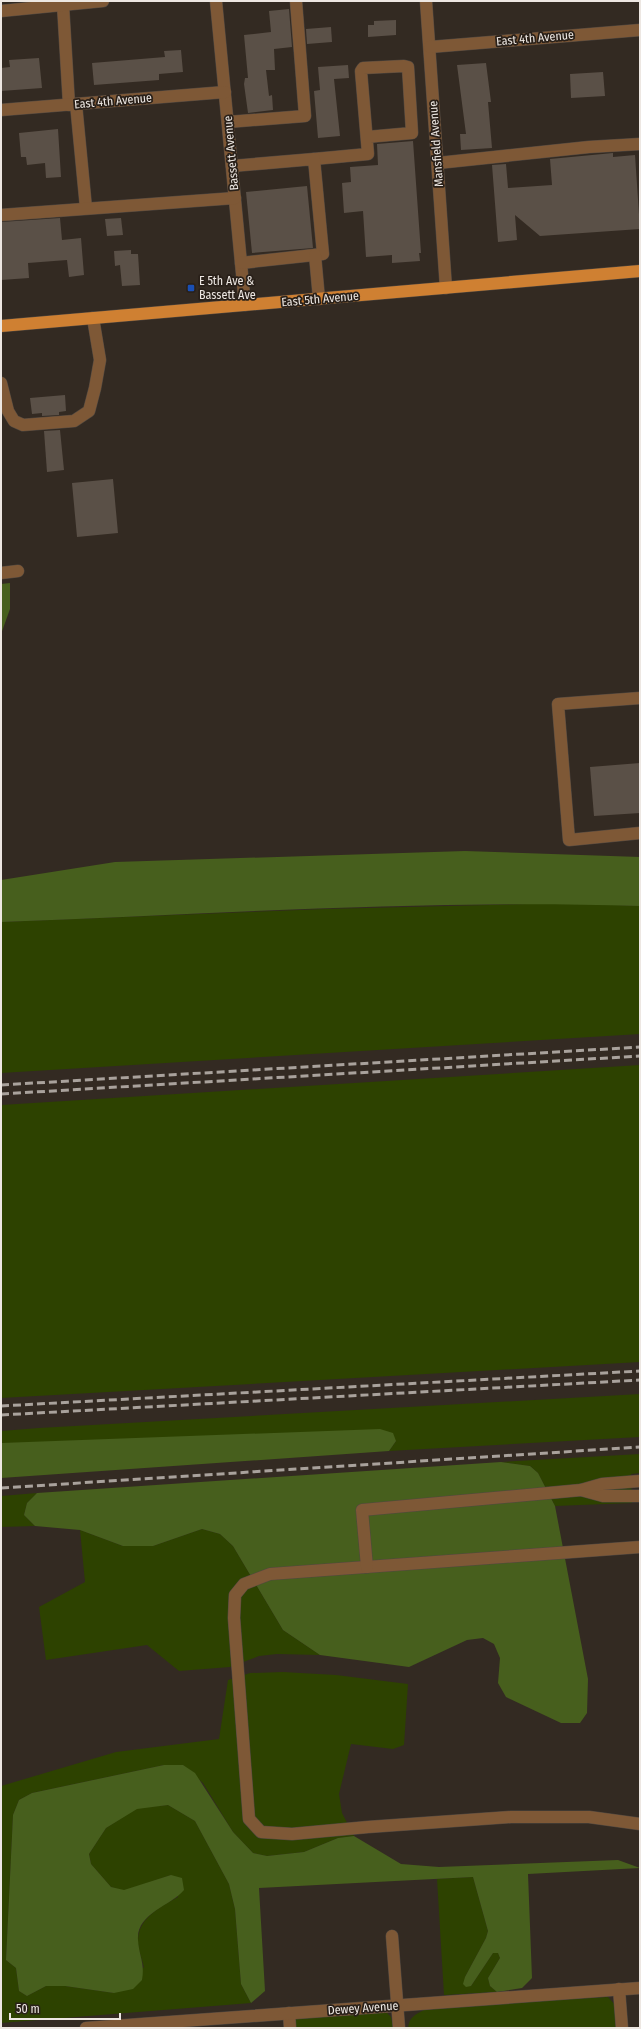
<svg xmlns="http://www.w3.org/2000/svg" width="641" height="2029" font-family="'Fira Sans Condensed',sans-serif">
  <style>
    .green { fill: #2d4200 }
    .forest { fill: #475f1d }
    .building { fill: #5a5047 }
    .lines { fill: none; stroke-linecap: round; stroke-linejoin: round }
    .minor-casing { stroke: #514841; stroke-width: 13 }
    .major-casing { stroke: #514841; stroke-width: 13 }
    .minor { stroke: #7e5836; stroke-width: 12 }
    .major { stroke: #cf8032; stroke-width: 12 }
    .rail { stroke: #a9a29c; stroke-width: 3; stroke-dasharray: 8 4; stroke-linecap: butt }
    .transit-dot { fill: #1a4fb4; stroke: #292019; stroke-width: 1.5 }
    .labels { text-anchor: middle; stroke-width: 3.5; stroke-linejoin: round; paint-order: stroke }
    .street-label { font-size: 12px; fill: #ede7e2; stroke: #292019 }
    .poi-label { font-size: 12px; fill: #ede7e2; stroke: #292019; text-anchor: start }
  </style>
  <rect width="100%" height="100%" fill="#332a22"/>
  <!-- green -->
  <g class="green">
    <polygon points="566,903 640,906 640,1034 1,1073 1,922 325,909"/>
    <polygon points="640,1065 640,1362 1,1398 1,1105"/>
    <polygon points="640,1394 640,1437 389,1451 396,1441 1,1443 1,1431 39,1428"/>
    <polygon points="640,1454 640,1473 631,1474 632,1503 555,1506 538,1473 530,1466 501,1462"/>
    <polygon points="37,1493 27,1503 24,1515 35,1526 1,1527 1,1496"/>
    <polygon points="202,1529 220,1534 233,1546 283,1630 320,1655 277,1654 259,1656 230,1667 179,1671 147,1645 46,1660 39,1607 85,1582 80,1530 123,1546 153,1546"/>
    <path d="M283 1672 336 1675 408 1684 404 1745 393 1749 351 1744 339 1794 342 1813 354 1836 338 1838 304 1852 267 1856 253 1853 233 1832 203 1783 183 1765H164L32 1793 19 1800 13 1815 6 1960 16 1968 19 1991 27 1996 46 1986H65L114 1993 144 1967C142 1959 137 1947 138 1939 139 1917 162 1906 178 1897L171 1875 124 1891 111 1887 91 1864 89 1854 106 1828 137 1808 168 1805 195 1821 229 1884 235 1909 241 1984 251 2003 1 2023V1786L116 1752 219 1739 228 1680 250 1673Z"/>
    <polygon points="473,1877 488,1931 486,1938 465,1977 471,1986 493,1953 498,1953 500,1958 488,1978 490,1986 497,1992 444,1995 437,1879"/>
    <path d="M608 1997 616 2006 617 2028H408C409 2017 416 2014 424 2010L534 2001Z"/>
    <polygon points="385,2011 391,2017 393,2028 295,2028 295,2018"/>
  </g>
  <!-- forest -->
  <g class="forest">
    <polygon points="10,583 10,609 1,634 1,584"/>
    <path d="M465 851 640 857V906C427 899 214 914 1 922V880L115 862Z"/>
    <polygon points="380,1429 393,1433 396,1441 389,1451 1,1478 1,1443"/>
    <polygon points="501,1462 530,1466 538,1473 555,1506 588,1679 587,1713 580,1723 561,1723 506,1697 498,1683 500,1658 494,1644 483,1638 467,1640 409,1667 320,1655 283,1630 233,1546 220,1534 202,1529 153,1546 123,1546 80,1530 35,1526 24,1515 27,1503 37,1493"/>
    <path d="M164 1765H183L195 1773 233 1832 253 1853 267 1856 304 1852 338 1838 354 1836 401 1864 439 1867 618 1860 640 1868 528 1874 532 1978 522 1988 497 1992 490 1986 488 1978 500 1958 498 1953H493L471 1986 466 1987 463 1984 465 1977 486 1938 488 1931 473 1877 259 1888 265 1991 251 2003 241 1984 235 1909 229 1884 195 1821 168 1805 137 1809 106 1828 89 1854 91 1864 111 1887 124 1890 171 1875 182 1878 184 1890C171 1906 136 1913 138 1940 139 1956 145 1963 142 1980L133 1989 114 1993 65 1986H46L27 1996 19 1991 16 1968 6 1960 13 1815 19 1800 32 1793Z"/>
  </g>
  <!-- building -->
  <g class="building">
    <polygon points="289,9 292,47 274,49 275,70 266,70 269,96 272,95 273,110 248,113 244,84 245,78 248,78 244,35 271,32 269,11"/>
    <polygon points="396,20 396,35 368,37 368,25 374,25 374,21"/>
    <polygon points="331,27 332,42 307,44 306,29"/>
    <polygon points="181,50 183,72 159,74 159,80 94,85 92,63 165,57 164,51"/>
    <polygon points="39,58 42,88 1,91 1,68 10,67 9,60"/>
    <polygon points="486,63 491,102 488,102 492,148 461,150 460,134 466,134 457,65"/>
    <polygon points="348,65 349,78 334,79 340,136 318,138 314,91 320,90 318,67"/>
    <polygon points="603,72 605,96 571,98 570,74"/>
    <polygon points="58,129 61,177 46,178 45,163 27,165 26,157 21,157 19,133"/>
    <polygon points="413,141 421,253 419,253 420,261 392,263 392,255 366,257 363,211 344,213 342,183 351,182 350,167 378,165 377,144"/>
    <polygon points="613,153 613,157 635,155 640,229 540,236 515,215 517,240 498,242 492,165 506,164 508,188 552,185 550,159"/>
    <polygon points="307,186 313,248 252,253 246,192"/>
    <polygon points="60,218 62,240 81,238 84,275 69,277 67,260 28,263 29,278 1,280 1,222"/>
    <polygon points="121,218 123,235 107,236 105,219"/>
    <polygon points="131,250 131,254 138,254 140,285 122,286 120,265 115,266 114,251"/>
    <polygon points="65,395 66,411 59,412 59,415 42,416 42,413 32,414 30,398"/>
    <polygon points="60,430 64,470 47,472 44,431"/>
    <polygon points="113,479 118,533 77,537 72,483"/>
    <polygon points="640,763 640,813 594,816 590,767"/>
  </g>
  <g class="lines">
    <defs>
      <g id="minor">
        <polyline points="64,1 63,5 69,105"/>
        <polyline points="216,1 245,305"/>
        <polyline points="426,1 446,288"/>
        <polyline points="1,11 103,1"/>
        <polyline points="430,47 640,30"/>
        <polyline points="76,104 86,208"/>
        <polyline points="1,110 225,92"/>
        <polyline points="228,122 305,116 296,1"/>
        <polyline points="314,159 368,154 361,71 363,68 404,66 408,67 412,133 367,137"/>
        <polyline points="438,163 589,147 640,144"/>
        <polyline points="232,166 314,159 323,254 241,263"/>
        <polyline points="1,215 235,198"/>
        <polyline points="315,255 319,299"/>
        <polyline points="1,383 8,411 14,421 23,425 74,421 89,411 95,388 100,360 93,318"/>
        <polyline points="1,573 18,571"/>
        <polyline points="640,698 558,704 569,840 640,833"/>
        <polyline points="581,1490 603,1496 640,1496"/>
        <polyline points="640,1547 270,1574 244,1584 235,1595 234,1618 249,1819 261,1832 292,1834 368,1827 511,1817 589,1817 640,1824"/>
        <polyline points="367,1567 362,1510 581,1490 602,1484 640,1481"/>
        <polyline points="392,1936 399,2028"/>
        <polyline points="619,1989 622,2028"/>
        <polyline points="289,2013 290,2028"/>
        <polyline points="86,2028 640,1988"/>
      </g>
      <polyline id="major" points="1,326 640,271"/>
    </defs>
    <!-- minor casing -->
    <use href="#minor" class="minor-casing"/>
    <!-- major casing -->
    <use href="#major" class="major-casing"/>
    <!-- minor -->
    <use href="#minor" class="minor"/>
    <!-- major -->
    <use href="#major" class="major"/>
    <!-- rail -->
    <g class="rail">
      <polyline points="1,1085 640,1047"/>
      <polyline points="1,1094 640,1056"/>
      <polyline points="1,1406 640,1371"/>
      <polyline points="1,1415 640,1380"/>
      <polyline points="1,1488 640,1447"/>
    </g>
  </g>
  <!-- markers -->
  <rect class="transit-dot" x="187" y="284" width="8" height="8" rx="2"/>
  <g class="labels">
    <!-- street labels -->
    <g class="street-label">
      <text transform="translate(535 38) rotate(-5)" y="4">East 4th Avenue</text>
      <text transform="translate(113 101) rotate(-5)" y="4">East 4th Avenue</text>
      <text transform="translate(436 144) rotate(-94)" y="4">Mansfield Avenue</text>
      <text transform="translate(231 153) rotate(-95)" y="4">Bassett Avenue</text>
      <text transform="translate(320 299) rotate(-5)" y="4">East 5th Avenue</text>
      <text transform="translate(363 2008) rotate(-4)" y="4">Dewey Avenue</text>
    </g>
    <!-- poi labels -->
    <g class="poi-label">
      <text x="199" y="285">E 5th Ave &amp;<tspan x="199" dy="14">Bassett Ave</tspan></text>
    </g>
  </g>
  <!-- border -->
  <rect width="641" height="2029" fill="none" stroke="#ede7e2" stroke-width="4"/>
  <!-- scale -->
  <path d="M10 2013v6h110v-6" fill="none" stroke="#ede7e2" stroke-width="2"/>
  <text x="16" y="2013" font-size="12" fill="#ede7e2" stroke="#292019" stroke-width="3" paint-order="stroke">50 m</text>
</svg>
